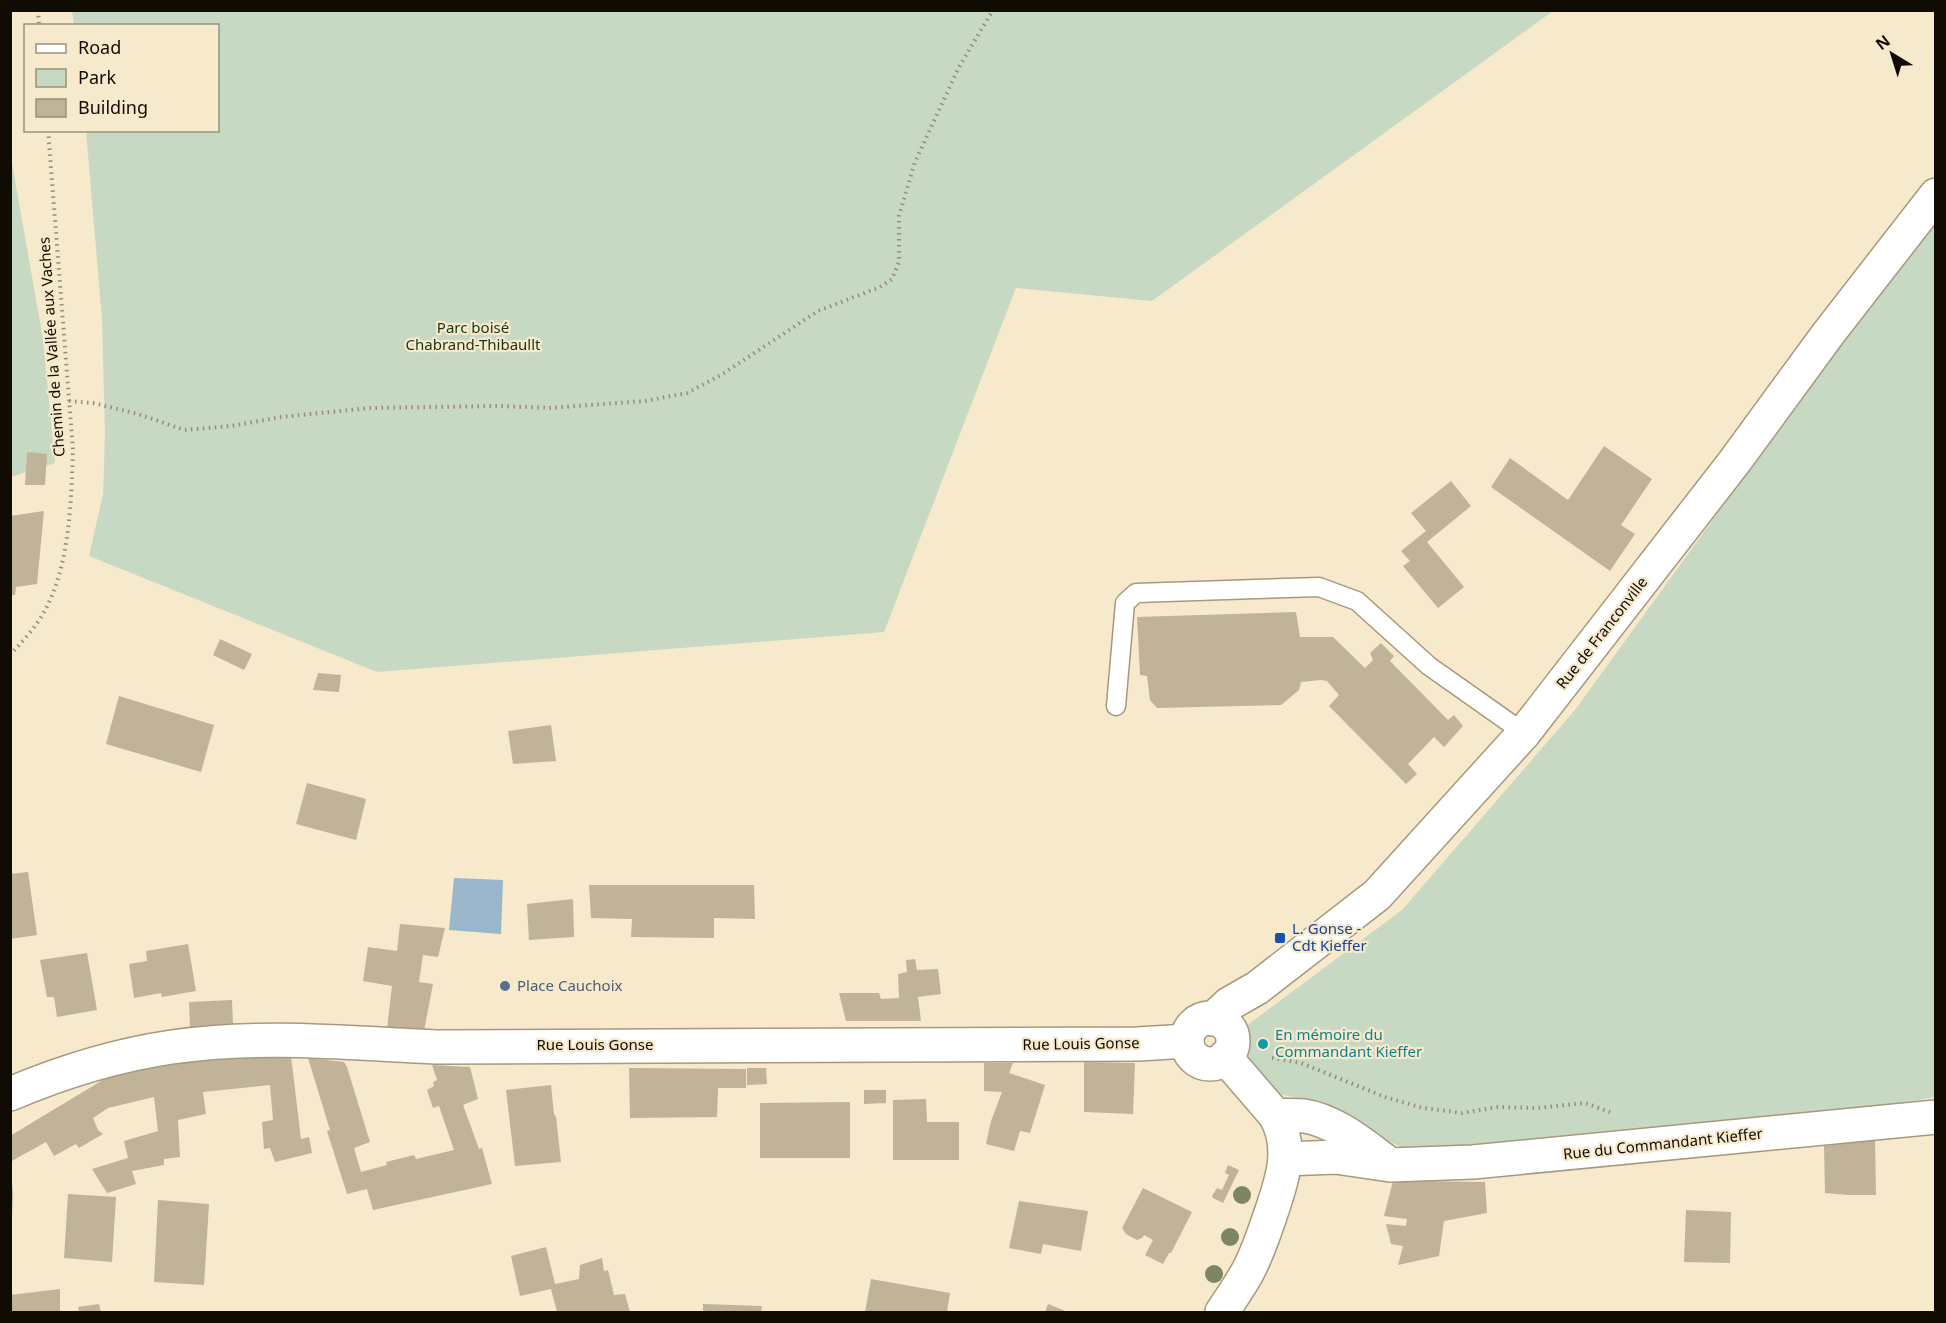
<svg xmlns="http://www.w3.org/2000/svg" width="1946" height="1323" font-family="'Noto Sans',sans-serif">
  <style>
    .green { fill: #c7d9c3 }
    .water { fill: #9bb5ca }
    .building { fill: #c0b397 }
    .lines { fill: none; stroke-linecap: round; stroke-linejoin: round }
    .lane-casing { stroke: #a6997d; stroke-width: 21 }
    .street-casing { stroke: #a6997d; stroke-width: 36 }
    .secondary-casing { stroke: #a6997d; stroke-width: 36 }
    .path { stroke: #968c77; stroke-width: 4; stroke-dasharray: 1.5 4.5; stroke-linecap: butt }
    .lane { stroke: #fff; stroke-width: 18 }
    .street { stroke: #fff; stroke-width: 33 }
    .secondary { stroke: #fff; stroke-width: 33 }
    .tree { fill: #7c8664 }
    .transit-dot { fill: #1a4fb4; stroke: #f7e9cb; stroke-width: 2 }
    .service-dot { fill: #5c6f8a; stroke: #f7e9cb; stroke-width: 2 }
    .culture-dot { fill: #0f9aa8; stroke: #f7e9cb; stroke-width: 2 }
    .labels { text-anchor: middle; stroke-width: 4.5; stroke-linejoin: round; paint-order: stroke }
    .park-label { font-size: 15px; fill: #183510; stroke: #f7e9cb }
    .street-label { font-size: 15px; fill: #100c03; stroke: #f7e9cb }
    .transit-label { font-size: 15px; fill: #164399; stroke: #f7e9cb; text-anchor: start }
    .service-label { font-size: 15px; fill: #4e5e75; stroke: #f7e9cb; text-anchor: start }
    .culture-label { font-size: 15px; fill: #0d838f; stroke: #f7e9cb; text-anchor: start }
  </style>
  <rect width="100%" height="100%" fill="#f7e9cb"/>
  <!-- green -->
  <g class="green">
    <polygon points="72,11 72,10 1553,11 1152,301 1016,288 884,632 377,672 89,556 103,494 105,435 102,319 86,131 218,130 218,26 74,25"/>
    <polygon points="10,152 43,339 55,463 11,477"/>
    <polygon points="1935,219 1935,1097 1830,1116 1413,1153 1366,1130 1321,1103 1274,1093 1241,1055 1240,1040 1246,1026 1402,910 1575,710 1895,268"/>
  </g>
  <!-- water -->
  <polygon class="water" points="454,878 503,880 501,934 449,930"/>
  <!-- building -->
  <g class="building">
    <polygon points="1604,446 1652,479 1621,525 1635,534 1610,571 1491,487 1510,458 1568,500"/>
    <polygon points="27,452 47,454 45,485 25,485"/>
    <polygon points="1451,481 1471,506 1427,542 1464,587 1438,608 1403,566 1410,561 1401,551 1426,531 1411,513"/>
    <polygon points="44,511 37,584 16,587 15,595 10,595 10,516"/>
    <polygon points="1296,612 1300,637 1333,637 1365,668 1373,660 1370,653 1381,643 1394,656 1390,661 1448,720 1454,715 1463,726 1444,747 1434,737 1408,764 1417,774 1406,784 1329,706 1339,695 1327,681 1321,680 1301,682 1299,690 1281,705 1157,708 1150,700 1147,676 1140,675 1137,617"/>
    <polygon points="220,639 252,654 244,670 213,655"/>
    <polygon points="318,673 341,675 339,692 313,690"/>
    <polygon points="119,696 214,725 201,772 106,744"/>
    <polygon points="551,725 556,761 513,764 508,731"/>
    <polygon points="307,783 366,799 356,840 296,824"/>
    <polygon points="28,872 37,935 10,939 10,874"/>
    <polygon points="589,885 754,885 755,919 714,918 714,938 631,937 632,919 591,918"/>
    <polygon points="573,899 574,937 529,940 527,904"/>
    <polygon points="400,924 445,928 438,957 423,955 419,982 433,984 424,1031 387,1029 392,986 363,981 368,947 397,951"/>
    <polygon points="188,944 196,991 162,997 161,993 134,998 129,964 147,961 146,951"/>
    <polygon points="87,953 97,1010 57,1017 54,997 47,997 40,960"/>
    <polygon points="915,959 917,970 938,969 941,994 918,997 921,1021 846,1021 839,993 879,993 881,999 899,998 898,974 907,972 906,960"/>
    <polygon points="232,1000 233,1025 190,1027 189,1002"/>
    <polygon points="202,1055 291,1056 301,1139 309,1137 312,1153 275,1162 270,1148 264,1149 262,1122 273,1120 270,1085 203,1092 206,1114 178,1120 180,1157 164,1159 164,1165 132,1171 136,1184 107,1193 92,1169 128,1158 124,1141 158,1131 154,1097 108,1108 93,1118 98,1130 103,1134 79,1148 76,1144 54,1156 46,1142 10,1162 10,1136 106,1078"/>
    <polygon points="308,1058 344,1062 347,1067 370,1142 354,1148 361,1172 387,1165 386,1162 414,1155 416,1159 454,1150 439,1106 433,1108 427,1090 434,1086 433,1082 437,1080 432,1065 470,1067 478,1099 463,1105 479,1149 482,1148 492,1184 373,1210 367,1189 347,1194 327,1131 330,1130"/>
    <polygon points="1084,1062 1135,1063 1133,1114 1084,1112"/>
    <polygon points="984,1063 1013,1063 1009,1073 1045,1085 1030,1133 1020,1131 1014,1151 986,1144 991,1121 1002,1092 984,1091"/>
    <polygon points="629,1068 746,1069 746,1088 718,1088 717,1117 630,1118"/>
    <polygon points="747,1068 766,1068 767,1084 747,1085"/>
    <polygon points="551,1085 554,1114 556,1117 561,1162 515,1166 506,1090"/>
    <polygon points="864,1090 886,1090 886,1103 864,1104"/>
    <polygon points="926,1099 927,1122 959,1122 959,1160 893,1160 893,1100"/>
    <polygon points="850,1102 850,1158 760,1158 760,1103"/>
    <polygon points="1875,1139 1876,1195 1848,1195 1825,1193 1824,1146"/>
    <polygon points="1228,1165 1239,1170 1223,1203 1213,1198 1212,1196 1217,1188 1222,1190 1229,1175 1225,1173"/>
    <polygon points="1394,1177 1415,1181 1485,1182 1487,1213 1444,1221 1439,1256 1398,1265 1403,1246 1391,1244 1386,1224 1406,1226 1407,1219 1384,1216"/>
    <polygon points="12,1184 13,1193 12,1217 10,1217"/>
    <polygon points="1143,1188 1192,1212 1171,1253 1169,1253 1163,1264 1145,1255 1153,1240 1144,1235 1142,1238 1137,1240 1126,1234 1122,1228"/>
    <polygon points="68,1194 116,1197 112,1262 64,1258"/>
    <polygon points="158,1200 209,1204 204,1285 154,1282"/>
    <polygon points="1019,1201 1088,1211 1081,1251 1043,1244 1041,1254 1009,1248"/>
    <polygon points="1686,1210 1731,1212 1730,1263 1684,1262"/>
    <polygon points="546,1247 555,1284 579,1279 580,1265 602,1258 604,1271 608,1270 614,1295 625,1294 630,1312 557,1312 551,1289 520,1296 511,1256"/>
    <polygon points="871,1279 950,1293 947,1312 865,1312"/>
    <polygon points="60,1289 60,1312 10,1312 10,1295"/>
    <polygon points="99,1304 101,1312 79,1312 78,1307"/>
    <polygon points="703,1304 762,1306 761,1312 703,1312"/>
    <polygon points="1048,1304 1068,1312 1045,1312"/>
  </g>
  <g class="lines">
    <defs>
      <polyline id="lane" points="1116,706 1125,603 1136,593 1319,587 1357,601 1429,666 1524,733"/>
      <g id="street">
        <path d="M10 1094C62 1072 117 1055 172 1047 259 1034 349 1043 436 1047L1138 1044 1187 1041"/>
        <path d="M1275 1115C1285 1116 1295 1115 1304 1116 1333 1120 1361 1143 1384 1160"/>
        <polyline points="1285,1159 1336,1157 1390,1165 1473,1162 1936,1117"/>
      </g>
      <g id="secondary">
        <circle cx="1210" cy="1041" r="23"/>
        <polyline points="1213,1019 1229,1004 1257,988 1377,895 1524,733 1735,461 1828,334 1936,195"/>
        <path d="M1222 1312C1230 1300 1239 1287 1247 1273 1257 1255 1264 1234 1271 1213 1282 1181 1294 1147 1275 1115L1225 1057"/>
      </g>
    </defs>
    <!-- lane casing -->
    <use href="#lane" class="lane-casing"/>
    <!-- street casing -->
    <use href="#street" class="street-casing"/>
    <!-- secondary casing -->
    <use href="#secondary" class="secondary-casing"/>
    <!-- path -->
    <g class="path">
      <polyline points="38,10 39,26"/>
      <polyline points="69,401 93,403 138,414 184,430 231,426 281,417 370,408 499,406 549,408 645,401 687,393 721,375 818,311 880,287 892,279 899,262 899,216 915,162 959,67 993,10"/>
      <path d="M10 655C22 642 36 627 44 612 70 566 71 502 73 450L48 130"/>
      <polyline points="1272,1058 1301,1063 1385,1097 1423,1108 1462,1113 1498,1107 1537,1108 1585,1103 1610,1112"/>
    </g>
    <!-- lane -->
    <use href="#lane" class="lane"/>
    <!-- street -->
    <use href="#street" class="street"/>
    <!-- secondary -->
    <use href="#secondary" class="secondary"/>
  </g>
  <!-- trees -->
  <g class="tree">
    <circle cx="1242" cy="1195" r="9"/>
    <circle cx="1230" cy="1237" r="9"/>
    <circle cx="1214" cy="1274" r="9"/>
  </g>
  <!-- markers -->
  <rect class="transit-dot" x="1274" y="932" width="12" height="12" rx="3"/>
  <circle class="service-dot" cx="505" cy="986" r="6"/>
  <circle class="culture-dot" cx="1263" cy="1044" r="6"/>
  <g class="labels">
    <!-- park labels -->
    <g class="park-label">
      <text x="473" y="333">Parc boisé<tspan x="473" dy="17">Chabrand-Thibaullt</tspan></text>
    </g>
    <!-- street labels -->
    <g class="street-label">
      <text transform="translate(52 347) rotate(-94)" y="5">Chemin de la Vallée aux Vaches</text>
      <text transform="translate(1602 633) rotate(-52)" y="5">Rue de Franconville</text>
      <text transform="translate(1081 1044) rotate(-1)" y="5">Rue Louis Gonse</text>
      <text x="595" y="1050">Rue Louis Gonse</text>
      <text transform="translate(1663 1144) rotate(-6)" y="5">Rue du Commandant Kieffer</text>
    </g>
    <!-- transit labels -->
    <g class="transit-label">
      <text x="1292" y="934">L. Gonse -<tspan x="1292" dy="17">Cdt Kieffer</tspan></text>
    </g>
    <!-- service labels -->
    <g class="service-label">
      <text x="517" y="991">Place Cauchoix</text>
    </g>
    <!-- culture labels -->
    <g class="culture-label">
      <text x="1275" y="1040">En mémoire du<tspan x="1275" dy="17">Commandant Kieffer</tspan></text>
    </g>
  </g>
  <!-- border -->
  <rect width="1946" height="1323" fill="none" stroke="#100c03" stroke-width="24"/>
  <!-- legend -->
  <rect x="24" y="24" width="195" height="108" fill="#f7e9cb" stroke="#9b917b" stroke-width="1.5"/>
  <rect x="36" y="44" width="30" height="9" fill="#ffffff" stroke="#9b917b" stroke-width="1.5"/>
  <text x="78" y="54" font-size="18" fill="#100c03">Road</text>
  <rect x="36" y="69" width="30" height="18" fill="#c7d9c3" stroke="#9b917b" stroke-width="1.5"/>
  <text x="78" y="84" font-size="18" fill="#100c03">Park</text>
  <rect x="36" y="99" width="30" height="18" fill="#c0b397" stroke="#9b917b" stroke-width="1.5"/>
  <text x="78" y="114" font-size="18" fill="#100c03">Building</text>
  <!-- north arrow -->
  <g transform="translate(1892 54) rotate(322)" stroke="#f7e9cb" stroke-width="4.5" paint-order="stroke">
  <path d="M0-4.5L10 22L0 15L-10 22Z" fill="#100c03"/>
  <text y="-9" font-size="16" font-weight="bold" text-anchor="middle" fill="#100c03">N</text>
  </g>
</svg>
